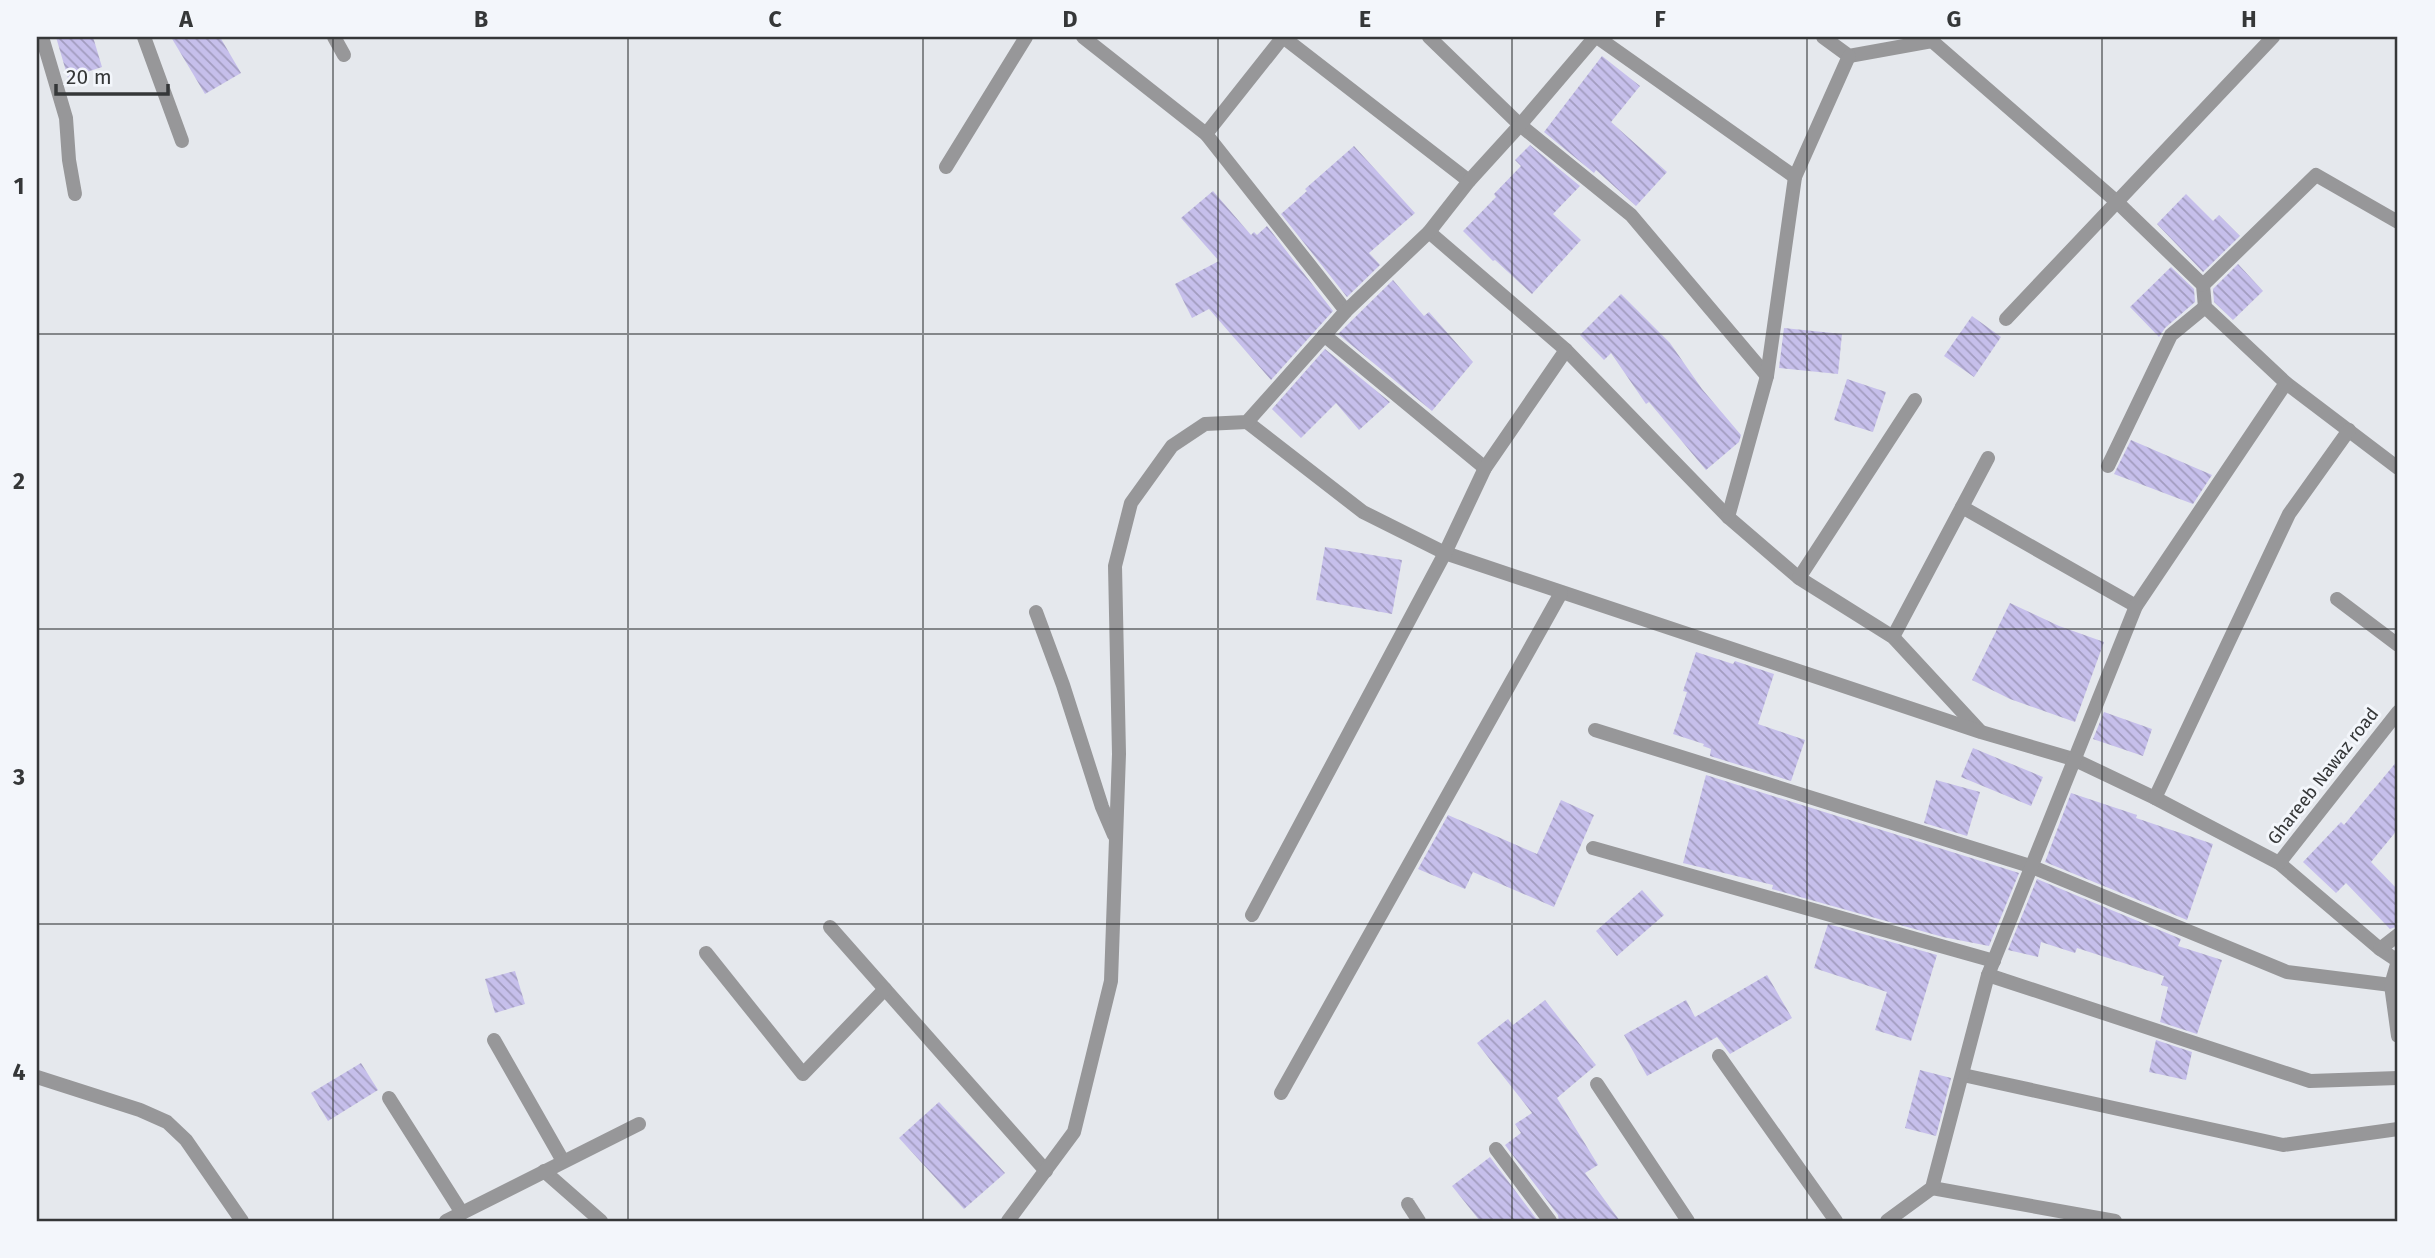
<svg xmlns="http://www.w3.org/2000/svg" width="2435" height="1258" font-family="'Fira Sans',sans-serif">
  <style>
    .building { fill: url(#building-back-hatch) }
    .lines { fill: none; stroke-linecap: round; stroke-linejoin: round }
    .street { stroke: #979799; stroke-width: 14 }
    .grid { fill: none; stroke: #353738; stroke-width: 2; stroke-opacity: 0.55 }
    .labels { text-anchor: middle; stroke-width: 6; stroke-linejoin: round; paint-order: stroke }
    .street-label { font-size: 18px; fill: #353738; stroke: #f3f6fb }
    .neatline { fill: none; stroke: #353738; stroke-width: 2.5 }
    .grid-label { font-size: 23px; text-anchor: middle; font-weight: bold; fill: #353738 }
  </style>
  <defs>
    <pattern id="building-back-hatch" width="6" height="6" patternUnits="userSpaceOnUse" patternTransform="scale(1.75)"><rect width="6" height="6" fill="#c6bfeb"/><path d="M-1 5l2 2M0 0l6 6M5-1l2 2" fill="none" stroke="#a29cbf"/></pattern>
  </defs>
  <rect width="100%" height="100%" fill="#e5e8ed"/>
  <!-- building -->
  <g class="building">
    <polygon points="56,37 93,37 102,67 68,78"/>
    <polygon points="171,37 220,37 241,73 205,94"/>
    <polygon points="1602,56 1640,86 1611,122 1667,172 1636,206 1596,170 1594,173 1544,132"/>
    <polygon points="1530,145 1580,186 1553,214 1581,240 1532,294 1495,260 1493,261 1463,231 1496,197 1494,194 1521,166 1515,160"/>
    <polygon points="1354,146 1415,213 1369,253 1380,265 1347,297 1281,214 1307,191 1305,189"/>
    <polygon points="1213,191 1251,235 1254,232 1257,235 1267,226 1333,311 1271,380 1209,309 1192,318 1175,284 1219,261 1181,218"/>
    <polygon points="2186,194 2213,221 2219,215 2240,236 2203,272 2157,224"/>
    <polygon points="2238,264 2263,291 2233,320 2214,302 2213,289"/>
    <polygon points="2171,267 2194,289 2195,302 2165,328 2159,337 2130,307"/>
    <polygon points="1393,280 1424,316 1429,312 1473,362 1432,411 1338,334"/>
    <polygon points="1621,294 1670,343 1702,389 1741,435 1739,442 1706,470 1649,402 1646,404 1611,353 1604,360 1580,335"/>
    <polygon points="1972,316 2001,337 1974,377 1944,356"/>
    <polygon points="1784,328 1842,334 1838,374 1779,368"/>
    <polygon points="1325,349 1390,402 1359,430 1336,403 1301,438 1272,409"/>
    <polygon points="1847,379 1886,392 1873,432 1834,420"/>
    <polygon points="2131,440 2212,475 2193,504 2114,474"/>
    <polygon points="1325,547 1402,560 1392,614 1316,600"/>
    <polygon points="2010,603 2059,626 2104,642 2075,722 2010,699 1972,680"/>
    <polygon points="1696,652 1733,664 1735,661 1774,674 1758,724 1805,740 1791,781 1710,756 1711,749 1703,746 1704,744 1673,734 1687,692 1683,691"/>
    <polygon points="2104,712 2152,729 2143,756 2093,739"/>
    <polygon points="1973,748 2043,777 2031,806 1961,777"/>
    <polygon points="2398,760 2398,829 2371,862 2398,890 2398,926 2390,929 2346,883 2336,893 2303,862 2341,822 2344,825"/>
    <polygon points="1706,775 2019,873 1989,946 1943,937 1772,889 1773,885 1683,863"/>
    <polygon points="1936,780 1980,792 1967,836 1924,823"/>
    <polygon points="2071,793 2137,815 2136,818 2213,844 2187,920 2045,862"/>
    <polygon points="1561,800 1594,815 1554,907 1473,872 1465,889 1418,869 1448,815 1537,854"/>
    <polygon points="2037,879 2181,939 2178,946 2222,960 2197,1034 2160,1022 2168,987 2161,985 2164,976 2077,948 2075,953 2041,942 2038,957 2008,950"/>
    <polygon points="1642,890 1664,915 1617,956 1596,931"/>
    <polygon points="1828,924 1937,955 1911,1041 1875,1030 1887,992 1814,968"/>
    <polygon points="515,971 525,1004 495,1013 485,979"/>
    <polygon points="1767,975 1792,1018 1730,1054 1717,1037 1647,1076 1624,1035 1686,1000 1695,1017"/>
    <polygon points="1545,1000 1596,1065 1557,1098 1598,1165 1585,1173 1620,1221 1559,1221 1558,1215 1505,1145 1521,1133 1515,1124 1532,1113 1477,1043 1508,1019 1513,1025"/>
    <polygon points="2156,1040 2192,1052 2186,1080 2149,1072"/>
    <polygon points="361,1063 378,1090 328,1121 311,1093"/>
    <polygon points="1920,1070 1951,1078 1936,1136 1905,1128"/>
    <polygon points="939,1102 1005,1173 964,1209 899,1138"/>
    <polygon points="1490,1157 1538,1221 1480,1221 1452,1186"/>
  </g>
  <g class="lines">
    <!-- street -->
    <g class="street">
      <polyline points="42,37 66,118 69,160 75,194"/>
      <polyline points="144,37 182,141"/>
      <polyline points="334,37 344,55"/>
      <polyline points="1083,37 1206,134 1346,311"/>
      <polyline points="1283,37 1469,181"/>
      <polyline points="1429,37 1520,125 1631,215 1767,376"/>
      <polyline points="1597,37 1795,177"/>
      <polyline points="1823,37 1849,56 1932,41 2117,202 2203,285 2205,307 2286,383 2398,468"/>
      <polyline points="1206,134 1283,37"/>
      <polyline points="946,167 1026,37"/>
      <polyline points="1429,232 1566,350 1728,517 1799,578 1893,637 1980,731"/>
      <polyline points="2203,285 2316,175 2398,222"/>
      <polyline points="2006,319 2273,37"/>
      <polyline points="1324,335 1485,468"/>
      <polyline points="1247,422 1363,512 1445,553 1981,732 2073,759 2155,798 2279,863 2380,949 2398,961"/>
      <polyline points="2108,466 2171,335 2205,307"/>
      <polyline points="1962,507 2136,606"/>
      <polyline points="1728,517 1767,376 1795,177 1849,56"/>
      <polyline points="1799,578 1915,400"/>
      <polyline points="2337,599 2398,645"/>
      <polyline points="1036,612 1063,685 1102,807 1114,835"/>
      <polyline points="1893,637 1988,458"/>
      <polyline points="1595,730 2030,866 2287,972 2391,985"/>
      <polyline points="2155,798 2289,514 2349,430"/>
      <polyline points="1593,848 1994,961"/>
      <polyline points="2279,863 2398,712"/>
      <polyline points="1252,915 1445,553 1485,468 1566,350"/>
      <polyline points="830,927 1046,1171"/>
      <polyline points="2380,949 2398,935"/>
      <polyline points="706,953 803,1074 885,989"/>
      <polyline points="2398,961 2391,985 2398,1036"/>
      <polyline points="1988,975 2310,1081 2398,1078"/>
      <polyline points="494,1040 563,1161"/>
      <polyline points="1719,1056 1836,1221"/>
      <polyline points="1963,1075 2283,1145 2398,1129"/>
      <polyline points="37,1077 140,1110 167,1122 186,1140 242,1221"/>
      <polyline points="1597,1084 1688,1221"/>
      <polyline points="1281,1093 1561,593"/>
      <polyline points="389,1098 462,1213"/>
      <polyline points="1496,1149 1550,1221"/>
      <polyline points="544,1171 601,1221"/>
      <polyline points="1932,1188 2115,1221"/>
      <polyline points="1408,1204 1419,1221"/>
      <polyline points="446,1221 639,1124"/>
      <polyline points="1008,1221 1074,1132 1111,981 1119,754 1115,566 1131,503 1172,446 1205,424 1247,422 1346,311 1429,232 1469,181 1520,125 1595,37"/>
      <polyline points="1887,1221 1932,1188 1988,975 2136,606 2286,383"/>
    </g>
  </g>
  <!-- grid -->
  <path class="grid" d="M333 37V1221M628 37V1221M923 37V1221M1218 37V1221M1512 37V1221M1807 37V1221M2102 37V1221M37 334H2398M37 629H2398M37 924H2398"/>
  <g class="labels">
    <!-- street labels -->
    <g class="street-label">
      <text transform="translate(2323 776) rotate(-52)" y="6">Ghareeb Nawaz road</text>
    </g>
  </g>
  <!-- border -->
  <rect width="2435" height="1258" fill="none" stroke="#f3f6fb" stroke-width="77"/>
  <!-- scale -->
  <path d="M56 84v10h112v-10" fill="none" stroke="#353738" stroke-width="3.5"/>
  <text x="66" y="84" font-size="21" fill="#353738" stroke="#f3f6fb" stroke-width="5" paint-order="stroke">20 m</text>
  <rect x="38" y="38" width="2358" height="1182" class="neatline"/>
  <g class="grid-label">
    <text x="186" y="27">A</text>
    <text x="481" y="27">B</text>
    <text x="775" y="27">C</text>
    <text x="1070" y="27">D</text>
    <text x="1365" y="27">E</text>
    <text x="1660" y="27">F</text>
    <text x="1954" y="27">G</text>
    <text x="2249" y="27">H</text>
    <text x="19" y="194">1</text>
    <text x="19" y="489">2</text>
    <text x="19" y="785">3</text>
    <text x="19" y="1080">4</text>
  </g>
</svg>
